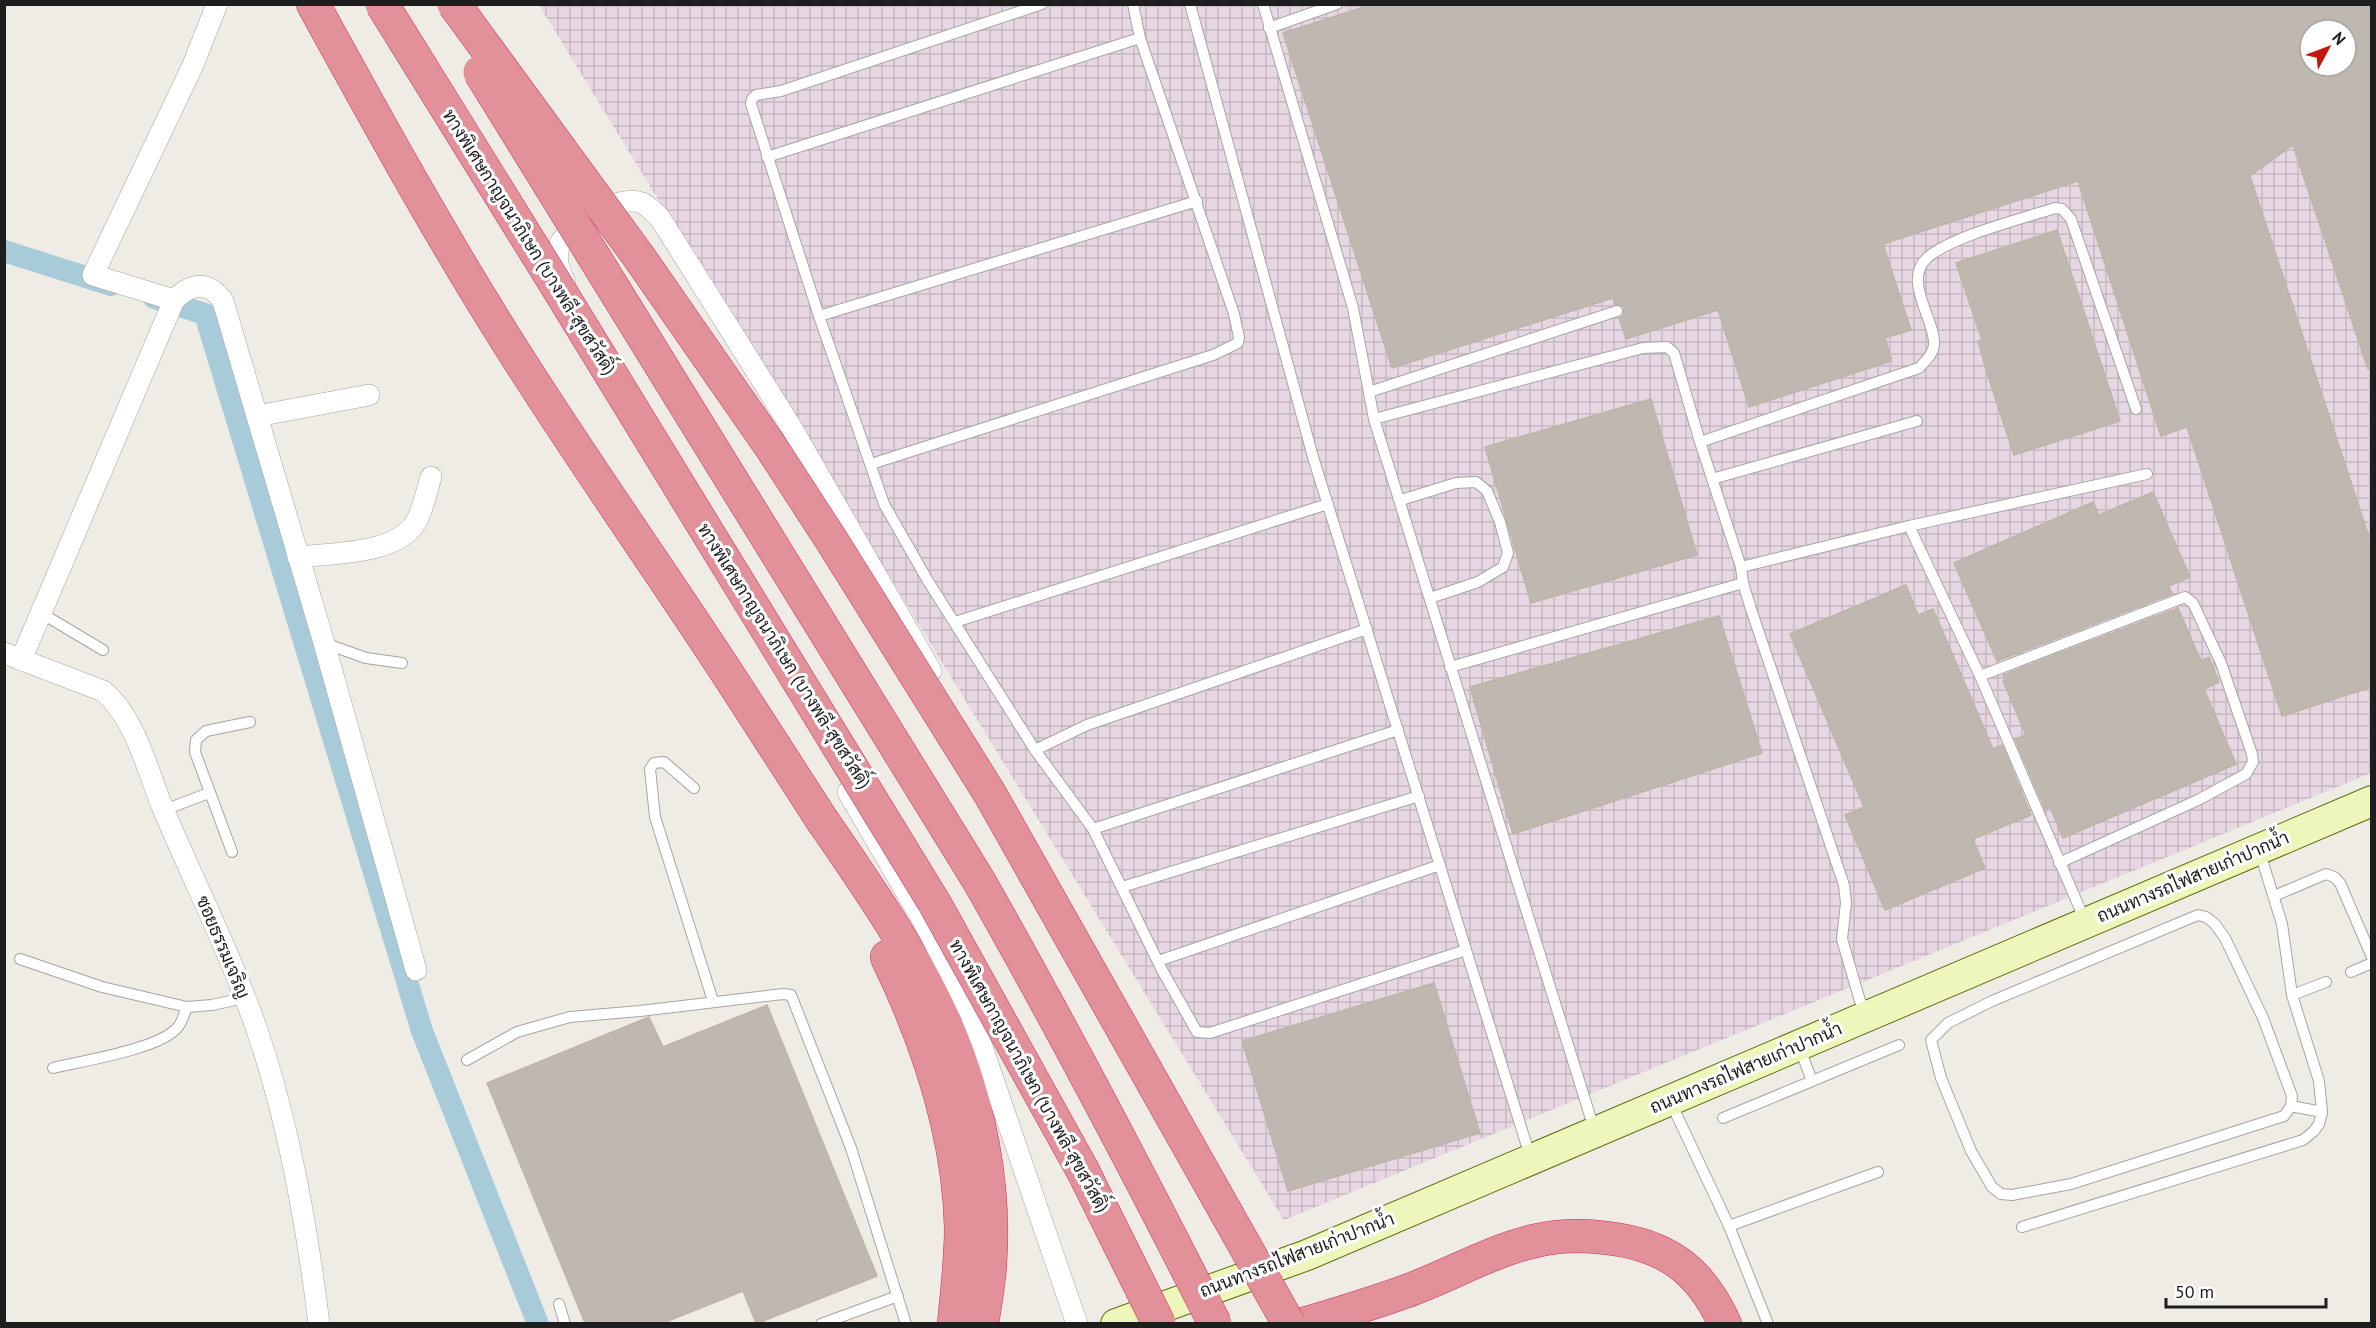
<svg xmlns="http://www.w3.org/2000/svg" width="2376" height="1328" font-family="'PT Sans',Sarabun,sans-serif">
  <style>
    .industrial { fill: url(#industrial-grid); fill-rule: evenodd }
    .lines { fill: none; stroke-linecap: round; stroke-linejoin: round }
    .canal { stroke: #a8cbda; stroke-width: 22 }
    .building { fill: #bfb8b1; stroke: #bfb4a8; stroke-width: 1.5; fill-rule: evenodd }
    .service-casing { stroke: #a5a5a5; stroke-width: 12 }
    .minor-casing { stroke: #a5a5a5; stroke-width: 22 }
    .secondary-casing { stroke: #5e6f0b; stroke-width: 32 }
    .motorway-casing { stroke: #d02e5c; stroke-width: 34 }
    .service { stroke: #fff; stroke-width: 10 }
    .minor { stroke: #fff; stroke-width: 21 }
    .secondary { stroke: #eff6bc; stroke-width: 30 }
    .motorway { stroke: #e2919b; stroke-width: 33 }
    .motorway-bridge-casing { stroke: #d02e5c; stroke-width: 34; stroke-linecap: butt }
    .motorway-bridge { stroke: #e2919b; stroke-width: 33 }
    .labels { text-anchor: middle; stroke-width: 6; stroke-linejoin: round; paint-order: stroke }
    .street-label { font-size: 18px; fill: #1e1e1e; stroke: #fff }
  </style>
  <defs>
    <pattern id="industrial-grid" width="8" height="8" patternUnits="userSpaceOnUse" patternTransform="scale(1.5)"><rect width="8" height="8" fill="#e7d7e3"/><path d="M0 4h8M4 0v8" fill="none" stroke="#c6b8c2"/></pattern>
  </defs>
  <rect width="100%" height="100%" fill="#efece5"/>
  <!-- industrial -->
  <path class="industrial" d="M539 5H2371V773L1284 1220ZM2310 30H2346V66H2310Z"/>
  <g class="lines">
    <!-- canal -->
    <g class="canal">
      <polyline points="4,251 111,285"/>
      <polyline points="154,298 205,314 422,1031 538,1324"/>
    </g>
  </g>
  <!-- building -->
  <g class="building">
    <path d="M1373 4H2372V369H2368L2293 145 2250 176 2372 546V687L2282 716 2187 427 2161 436 2078 181 1883 244 1911 330 1885 338 1892 361 1749 407 1718 310 1626 339 1619 318 1623 316 1624 309 1622 305 1615 304 1613 298 1392 368 1283 33ZM2310 30H2346V66H2310Z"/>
    <polygon points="2057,230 2120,421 2014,455 1987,373 1978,341 1982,340 1956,263"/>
    <polygon points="1651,399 1697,555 1531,603 1485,447"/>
    <polygon points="2153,492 2190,577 2169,586 2172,594 1997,661 1954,563 2093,502 2099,515"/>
    <polygon points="1906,585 1918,615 1933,609 1993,749 2002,745 2031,815 1973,839 1985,868 1885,910 1845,815 1864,807 1790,634"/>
    <polygon points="2178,608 2201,661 2209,657 2219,682 2204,689 2236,764 2063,838 2050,807 2045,809 2015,739 2026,735 2003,681 2005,680 2003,675"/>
    <polygon points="1719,616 1762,753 1513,834 1470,687"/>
    <polygon points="1434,983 1480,1133 1288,1191 1242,1041"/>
    <polygon points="767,1005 877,1276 758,1323 756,1323 743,1291 663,1323 585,1323 487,1083 649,1017 663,1047"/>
  </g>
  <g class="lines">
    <defs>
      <g id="service">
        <polyline points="1190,4 1313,457 1530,1156"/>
        <polyline points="1263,4 1353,308 1374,419 1595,1132"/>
        <polyline points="1269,28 1337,4"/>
        <polyline points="767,157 1140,38 1133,4"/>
        <polyline points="819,316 1197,201"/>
        <polyline points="1369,392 1617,311"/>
        <polyline points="1374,419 1643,348 1667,347 1674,353 1700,442 1741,567 1743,583 1751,609 1844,885 1846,903 1842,939 1860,1001 1868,1015"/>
        <path d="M1700 442 1919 368C1925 361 1933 355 1934 345 1936 321 1902 281 1927 258 1952 236 2021 219 2055 208L2062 209 2071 219 2136 409"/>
        <polyline points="871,464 1213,355 1238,343 1239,337 1234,314 1140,38"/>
        <polyline points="1712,479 1917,421"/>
        <polyline points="1401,500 1456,483 1476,482 1487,491 1500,522 1508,553 1503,567 1478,582 1430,598"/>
        <polyline points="1909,526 1980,676 2086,923"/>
        <polyline points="1741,567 1909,526 2147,474"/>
        <polyline points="41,613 103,650"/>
        <polyline points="955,622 1328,504"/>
        <polyline points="1367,629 1087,725 1035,750 1093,829 1162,970 1197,1032 1210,1033 1466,950"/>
        <polyline points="324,643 366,658 402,663"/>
        <polyline points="1450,667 1743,583"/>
        <polyline points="1980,676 2185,597 2193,603 2221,663 2252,754 2253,762 2246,774 2198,800 2059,863"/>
        <polyline points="1035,750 928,581 884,504 819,316 751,104 752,99 756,95 781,91 1042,4"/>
        <polyline points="694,788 664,762 654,763 650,769 655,817 713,1001"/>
        <polyline points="164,810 209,793"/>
        <polyline points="1093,829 1398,730"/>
        <polyline points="232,852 195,752 196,740 206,731 250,722"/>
        <polyline points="1122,887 1419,796"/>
        <polyline points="2274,896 2326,874 2334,877 2340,883 2372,957"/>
        <polygon points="2198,915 2206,917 2214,923 2225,938 2263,1018 2292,1096 2291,1106 2284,1116 2071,1184 2012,1195 2001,1194 1992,1187 1971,1151 1941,1078 1931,1040 1948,1023 1992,1001"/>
        <polyline points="20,959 102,987 187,1007 212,1005 244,998"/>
        <polyline points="1158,961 1440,865"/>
        <polyline points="2351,972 2372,963"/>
        <polyline points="2292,995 2326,982"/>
        <polyline points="1799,1046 1812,1081"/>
        <polyline points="467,1060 517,1032 570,1017 640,1011 783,994 791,995 851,1148 906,1324"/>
        <path d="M53 1068C82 1061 159 1049 177 1028 182 1023 184 1014 187 1007"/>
        <polyline points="1671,1103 1729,1226 1768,1324"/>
        <polyline points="2291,1106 2322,1112"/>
        <polyline points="1723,1118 1899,1045"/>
        <polyline points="1729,1226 1878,1172"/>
        <polyline points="2022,1227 2303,1140 2314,1131 2319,1124 2322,1112 2319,1081 2292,995 2282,924 2259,850"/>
        <polyline points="559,1304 565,1324"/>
        <polyline points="821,1324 898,1296"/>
      </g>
      <g id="minor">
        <path d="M565 282C559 270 555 260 559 246 566 226 620 193 642 203 648 205 655 214 660 218L790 425 931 671"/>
        <polyline points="174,300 93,275 193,65 217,4"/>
        <polyline points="257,416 369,395"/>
        <path d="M298 557C332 553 402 555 418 518 424 505 427 490 431 477"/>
        <path d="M4 653 103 691C136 718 148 773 164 811 195 884 231 955 257 1030 289 1124 307 1225 319 1324"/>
        <path d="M21 660 174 300C192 282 209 281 223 301L324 643 416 970"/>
        <polyline points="848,792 926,926 971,1015 1077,1324"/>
      </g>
      <polyline id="secondary" points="1116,1324 1307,1255 2372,801"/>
      <g id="motorway">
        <path d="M313 4C374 115 435 226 502 333 579 457 665 576 744 699 770 739 796 780 822 820 873 894 927 971 958 1055 982 1121 995 1194 990 1264 989 1283 985 1304 982 1324"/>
        <path d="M887 957C927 1040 959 1134 961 1228 961 1260 957 1292 954 1324"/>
        <path d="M1304 1324C1337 1314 1371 1304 1404 1292 1449 1276 1492 1250 1539 1240 1562 1235 1584 1235 1607 1238 1666 1245 1700 1269 1725 1324"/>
      </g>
    </defs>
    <!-- service casing -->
    <use href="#service" class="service-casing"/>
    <!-- minor casing -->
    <use href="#minor" class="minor-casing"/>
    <!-- secondary casing -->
    <use href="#secondary" class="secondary-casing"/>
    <!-- motorway casing -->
    <use href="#motorway" class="motorway-casing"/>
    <!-- service -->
    <use href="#service" class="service"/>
    <!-- minor -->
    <use href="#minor" class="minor"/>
    <!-- secondary -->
    <use href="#secondary" class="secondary"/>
    <!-- motorway -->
    <use href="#motorway" class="motorway"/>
    <defs>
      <g id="motorway-bridge">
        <polyline points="382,4 555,283 935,904 1083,1171 1159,1324"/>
        <polyline points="454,4 639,257 771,447 832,541 990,794 1289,1324"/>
        <path d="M480 72 979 881C1062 1027 1139 1174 1215 1324"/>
      </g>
    </defs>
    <!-- motorway-bridge casing -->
    <use href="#motorway-bridge" class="motorway-bridge-casing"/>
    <!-- motorway-bridge -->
    <use href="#motorway-bridge" class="motorway-bridge"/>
  </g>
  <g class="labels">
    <!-- street labels -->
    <g class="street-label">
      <text transform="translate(529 242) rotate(58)" y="6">ทางพิเศษกาญจนาภิเษก (บางพลี-สุขสวัสดิ์)</text>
      <text transform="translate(784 656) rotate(58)" y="6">ทางพิเศษกาญจนาภิเษก (บางพลี-สุขสวัสดิ์)</text>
      <text transform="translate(2193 877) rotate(-23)" y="6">ถนนทางรถไฟสายเก่าปากน้ำ</text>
      <text transform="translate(223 947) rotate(67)" y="6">ซอยธรรมเจริญ</text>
      <text transform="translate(1746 1068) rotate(-23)" y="6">ถนนทางรถไฟสายเก่าปากน้ำ</text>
      <text transform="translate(1029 1076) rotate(61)" y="6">ทางพิเศษกาญจนาภิเษก (บางพลี-สุขสวัสดิ์)</text>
      <text transform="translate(1297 1255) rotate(-21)" y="6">ถนนทางรถไฟสายเก่าปากน้ำ</text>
    </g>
  </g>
  <!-- border -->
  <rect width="2376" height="1328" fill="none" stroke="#1e1e1e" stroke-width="12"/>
  <!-- north arrow -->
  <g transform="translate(2328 48) rotate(49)"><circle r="28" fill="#ffffff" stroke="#a5a5a5" stroke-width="1.5"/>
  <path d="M0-4.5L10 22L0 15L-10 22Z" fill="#c1170c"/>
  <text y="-9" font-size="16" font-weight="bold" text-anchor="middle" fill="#1e1e1e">N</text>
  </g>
  <!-- scale -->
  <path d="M2166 1298v9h160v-9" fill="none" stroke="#1e1e1e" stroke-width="3"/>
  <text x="2175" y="1298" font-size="18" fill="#1e1e1e" stroke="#ffffff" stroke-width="4.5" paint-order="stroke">50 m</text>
</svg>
